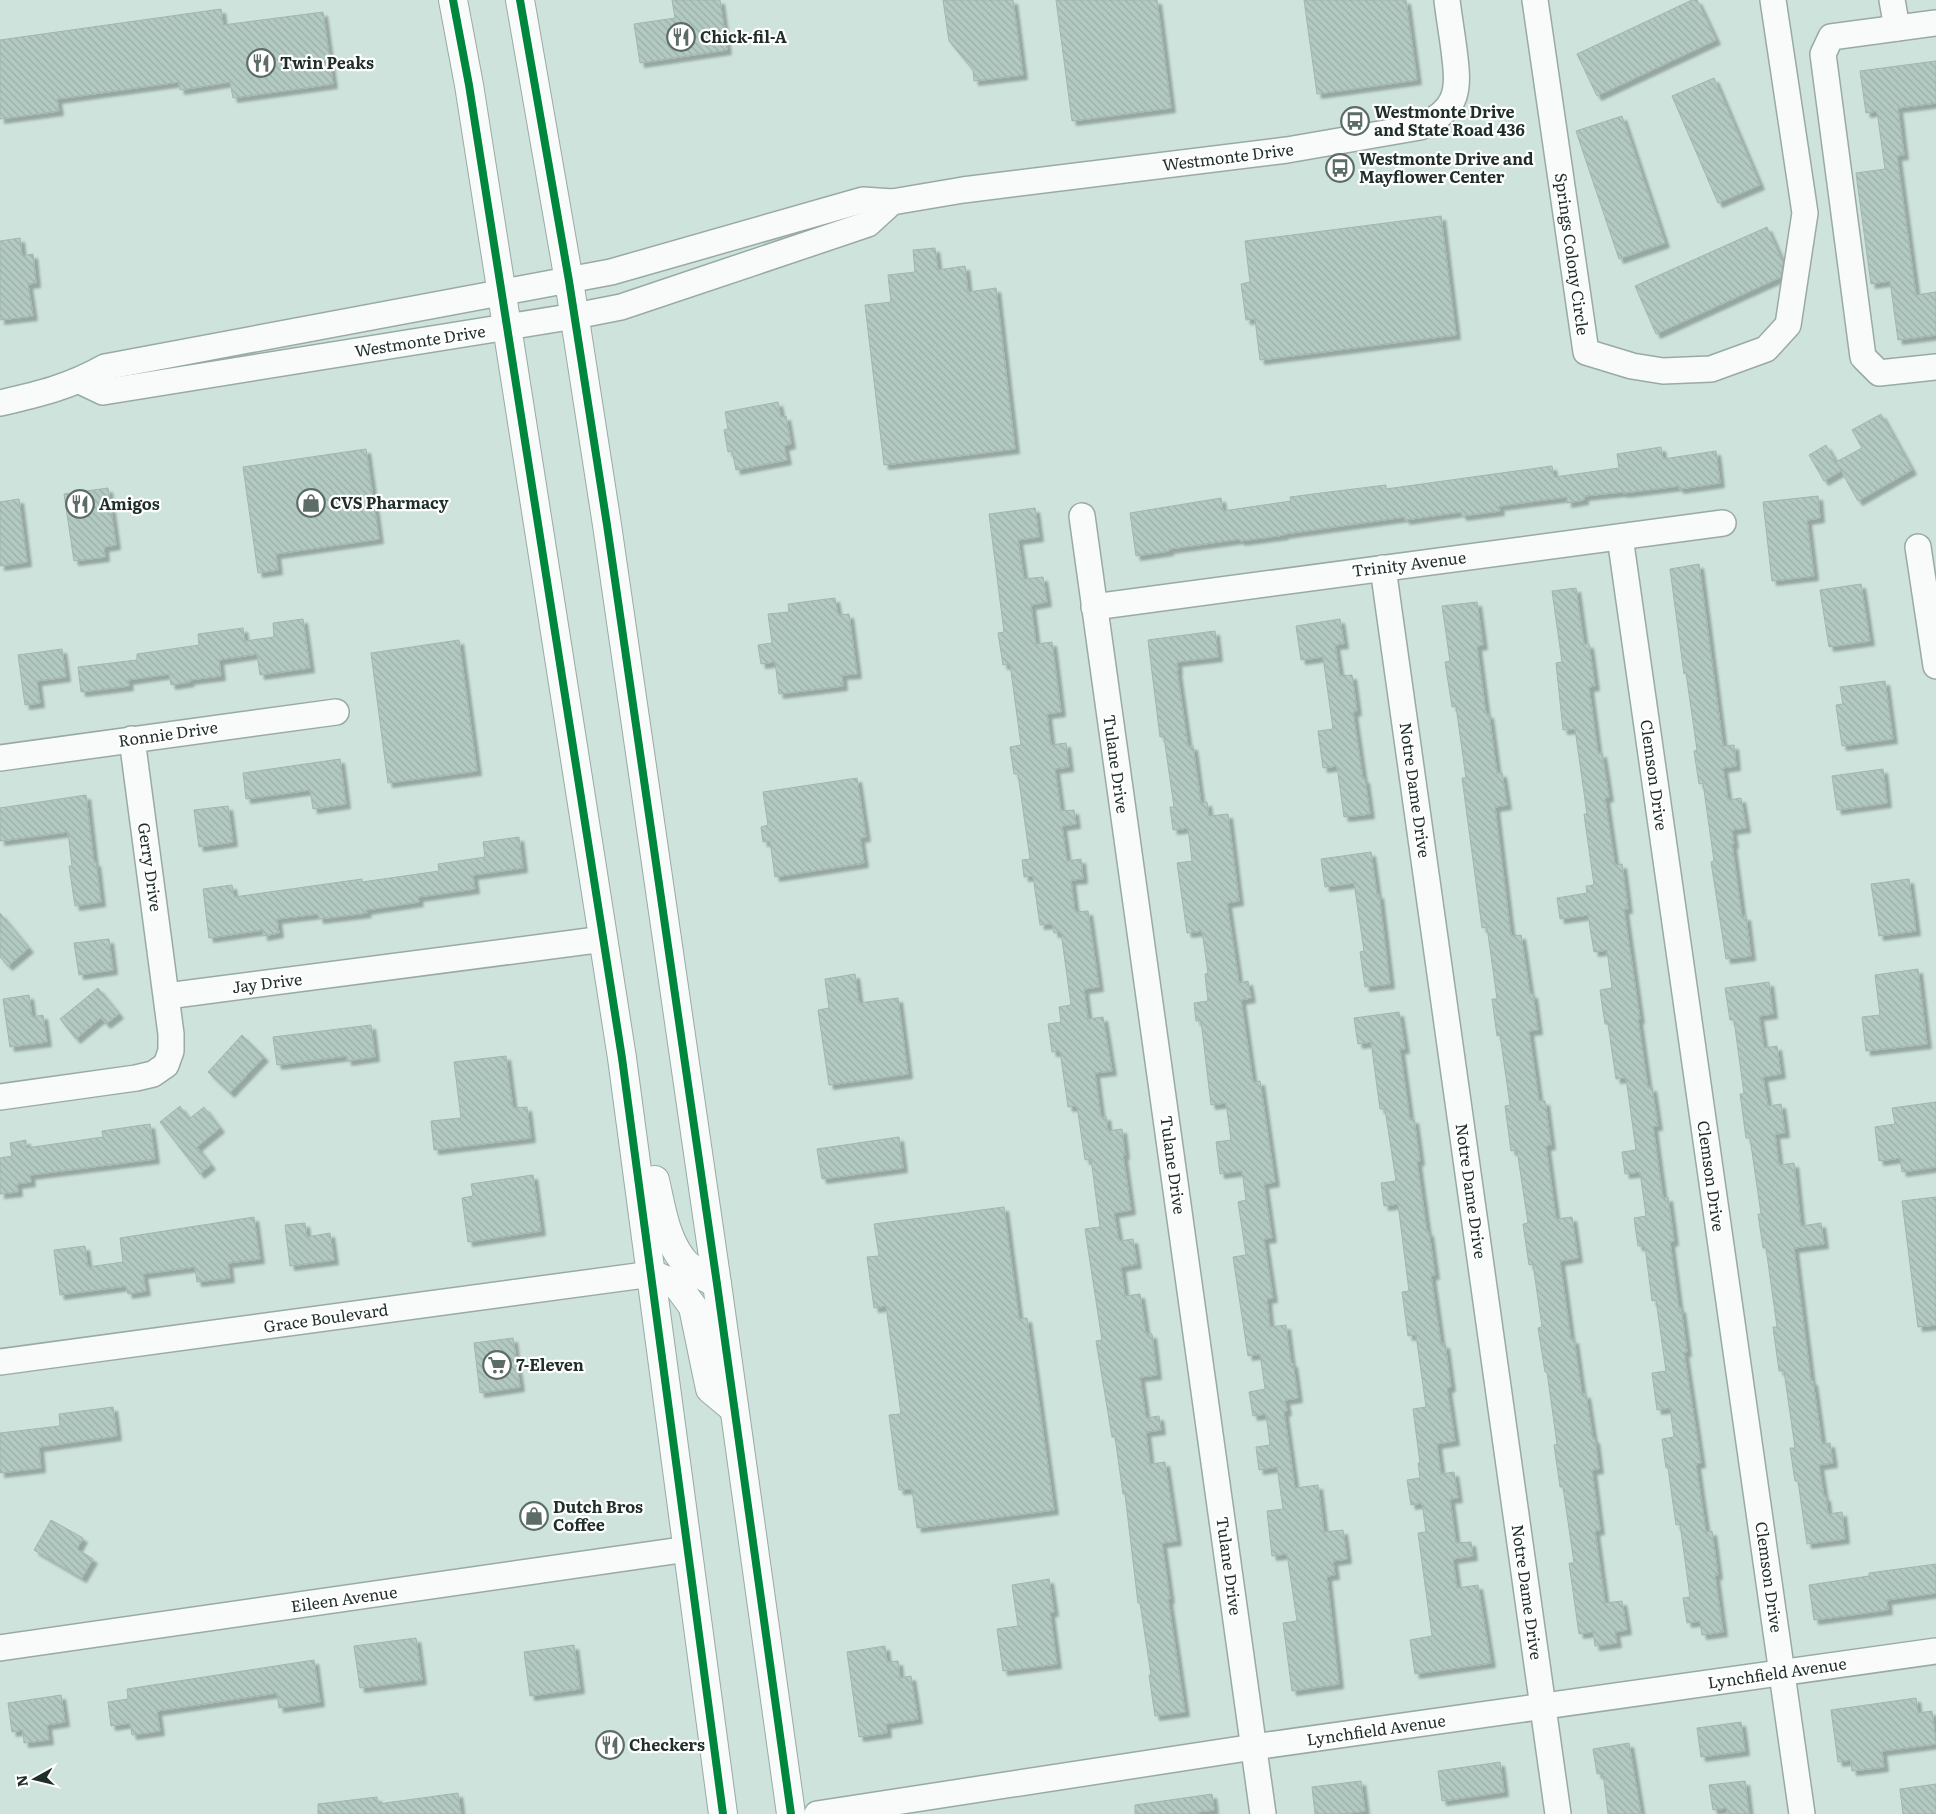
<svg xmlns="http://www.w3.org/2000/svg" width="1936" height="1814" font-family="Literata,serif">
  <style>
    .building { fill: url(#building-back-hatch); stroke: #a4b5af; filter: url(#shadow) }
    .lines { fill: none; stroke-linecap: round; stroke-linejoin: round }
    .minor-casing { stroke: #99aaa4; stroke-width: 28 }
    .major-casing { stroke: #99aaa4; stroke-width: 30 }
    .minor { stroke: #f8fbfa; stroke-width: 25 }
    .major { stroke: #f8fbfa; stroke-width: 28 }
    .cycleway-casing { stroke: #fff; stroke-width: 11 }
    .cycleway { stroke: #00873e; stroke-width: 8 }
    .labels { text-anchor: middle; stroke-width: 4.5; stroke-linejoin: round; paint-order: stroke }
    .poi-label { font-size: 16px; font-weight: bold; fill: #1f2e29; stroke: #fff; text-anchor: start }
    .street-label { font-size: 16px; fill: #1f2e29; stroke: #fff }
  </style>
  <defs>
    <pattern id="building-back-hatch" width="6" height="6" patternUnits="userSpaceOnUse" patternTransform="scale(1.25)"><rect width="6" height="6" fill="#b3cac3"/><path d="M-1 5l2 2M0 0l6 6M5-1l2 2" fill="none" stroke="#9aaea8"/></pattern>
    <filter id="shadow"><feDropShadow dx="4.5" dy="4.5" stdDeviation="1" flood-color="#0004"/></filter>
  </defs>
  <rect width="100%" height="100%" fill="#cde3dc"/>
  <!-- building -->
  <g class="building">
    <polygon points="672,0 720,0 727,50 640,63 634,24 675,18"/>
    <polygon points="943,0 1013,0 1023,75 974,81 973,70 949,41"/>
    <polygon points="1056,0 1157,0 1171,108 1072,121"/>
    <polygon points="1304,0 1406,0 1417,80 1317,94"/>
    <polygon points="1692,0 1697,0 1716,40 1597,96 1577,54"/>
    <polygon points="221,9 223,25 323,12 333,84 233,98 230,82 180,90 179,82 57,99 59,111 0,119 0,40"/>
    <polygon points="1936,61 1936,103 1898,108 1904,155 1897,156 1916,295 1936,292 1936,335 1898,340 1890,281 1871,284 1856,173 1885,169 1877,111 1866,113 1860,71"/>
    <polygon points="1714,78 1760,185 1718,203 1672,96"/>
    <polygon points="1622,116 1665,243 1619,259 1576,131"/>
    <polygon points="1441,216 1456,335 1260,360 1255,319 1246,320 1241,284 1250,282 1245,241"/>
    <polygon points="1767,227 1783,263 1781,277 1656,334 1635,286"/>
    <polygon points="20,238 22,256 33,254 36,283 28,284 33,316 0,320 0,241"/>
    <polygon points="935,248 938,270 965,266 968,292 996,288 1015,449 884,465 865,305 891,302 888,275 915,272 913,250"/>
    <polygon points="778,402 781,417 786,416 791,444 784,446 787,460 736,470 732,451 728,452 724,430 728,429 725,412"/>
    <polygon points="1881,414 1912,470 1858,501 1836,462 1862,448 1852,430"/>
    <polygon points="1826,445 1841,471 1824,481 1809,455"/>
    <polygon points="1661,447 1663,459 1716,451 1720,483 1679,489 1679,486 1623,493 1622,492 1584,496 1584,500 1567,503 1567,497 1499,506 1500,511 1462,516 1461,512 1405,520 1405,517 1284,534 1284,535 1240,541 1240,539 1169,549 1169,551 1136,556 1130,513 1221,498 1223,511 1291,501 1290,497 1321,493 1386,485 1386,489 1552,466 1554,477 1619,468 1617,454"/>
    <polygon points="366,449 379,539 276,554 278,570 258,573 243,467"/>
    <polygon points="108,488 116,545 104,547 105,557 74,561 64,494"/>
    <polygon points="1818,496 1820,518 1807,520 1814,576 1772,581 1763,502"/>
    <polygon points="19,499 27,562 0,566 0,502"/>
    <polygon points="1035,508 1039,537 1018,540 1024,579 1043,577 1047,602 1031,605 1036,644 1052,642 1061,712 1047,714 1051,745 1066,743 1069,767 1055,769 1061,811 1074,810 1076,824 1062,826 1067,861 1081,859 1083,879 1071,880 1075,912 1088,911 1099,987 1084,989 1088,1019 1103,1017 1112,1071 1095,1073 1101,1117 1106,1116 1108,1131 1122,1129 1125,1155 1123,1155 1131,1210 1114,1213 1119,1241 1133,1239 1137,1264 1121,1267 1125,1296 1140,1294 1146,1334 1152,1334 1157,1375 1140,1377 1146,1418 1159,1416 1161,1430 1146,1432 1150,1464 1165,1462 1177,1541 1162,1543 1170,1599 1168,1599 1185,1712 1155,1716 1149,1675 1151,1675 1140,1603 1138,1603 1125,1494 1123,1494 1115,1437 1112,1437 1096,1341 1102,1340 1085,1229 1100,1227 1091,1159 1085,1160 1077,1106 1068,1107 1060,1051 1052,1052 1048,1024 1061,1022 1059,1007 1071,1005 1061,932 1054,933 1052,924 1040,925 1033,876 1024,877 1022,860 1030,859 1018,774 1014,774 1010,747 1021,745 1010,664 1003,665 998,633 1004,632 989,514"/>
    <polygon points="1699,564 1723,746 1734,745 1736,766 1723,768 1728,800 1741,798 1746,828 1732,830 1734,844 1732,844 1742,917 1746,916 1751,956 1726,959 1711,862 1714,861 1703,783 1699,784 1694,751 1697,750 1686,673 1684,674 1670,569"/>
    <polygon points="1861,584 1870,641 1829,647 1820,590"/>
    <polygon points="1576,588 1584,644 1589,644 1595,686 1589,687 1598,754 1602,753 1609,797 1605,798 1615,865 1622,864 1628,909 1624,909 1640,1019 1638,1019 1648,1088 1652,1087 1658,1126 1653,1126 1663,1198 1668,1197 1674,1241 1670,1242 1679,1309 1681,1308 1687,1352 1684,1352 1701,1463 1696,1464 1706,1532 1712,1531 1718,1575 1715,1575 1723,1632 1702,1635 1700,1621 1687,1623 1683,1598 1690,1597 1680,1524 1676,1525 1668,1468 1666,1468 1662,1439 1674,1437 1670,1408 1657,1410 1652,1373 1666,1371 1656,1300 1652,1301 1645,1246 1638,1246 1634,1218 1646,1216 1644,1201 1640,1172 1625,1174 1622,1152 1636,1150 1626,1078 1616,1079 1608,1024 1605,1024 1600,990 1612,988 1607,950 1594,952 1588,915 1560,919 1557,898 1587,893 1586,886 1594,885 1584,814 1587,814 1575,729 1563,730 1556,663 1562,662 1552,591"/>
    <polygon points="835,598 838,615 849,614 857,674 842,675 843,686 779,694 775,662 761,664 758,645 772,643 768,614 789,612 788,604"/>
    <polygon points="1477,602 1483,645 1477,646 1486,714 1489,714 1497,773 1502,773 1507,805 1495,807 1511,936 1521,935 1530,994 1533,994 1538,1030 1529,1031 1539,1101 1545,1101 1551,1145 1546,1146 1556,1219 1572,1217 1578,1258 1560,1261 1571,1340 1574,1339 1582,1394 1586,1394 1593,1439 1595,1439 1599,1469 1592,1470 1600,1530 1595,1531 1605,1603 1622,1601 1627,1630 1615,1632 1617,1643 1595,1646 1593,1632 1579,1634 1569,1563 1574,1563 1563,1487 1560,1487 1554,1445 1557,1444 1547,1372 1545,1372 1538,1328 1542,1327 1533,1264 1529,1265 1523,1224 1528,1223 1517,1150 1511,1151 1505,1106 1510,1105 1500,1035 1497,1036 1492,999 1497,999 1487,927 1482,928 1477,890 1462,778 1466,778 1456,706 1452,707 1445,662 1450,661 1442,606"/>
    <polygon points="303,619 310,668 260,675 257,654 219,660 221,676 189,680 190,682 171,685 169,674 128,680 129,686 81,692 78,667 137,660 137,654 199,645 198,634 243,628 245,641 274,637 273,623"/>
    <polygon points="1340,619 1344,644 1335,645 1340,676 1352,675 1357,711 1353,712 1363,779 1365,779 1370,814 1344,817 1337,766 1323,768 1318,731 1333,729 1323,657 1301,660 1296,626"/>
    <polygon points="1215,631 1218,657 1177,662 1178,670 1177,670 1188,746 1193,746 1201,803 1207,802 1209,816 1228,814 1239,901 1227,903 1239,983 1248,981 1251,998 1241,1000 1253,1082 1260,1081 1275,1182 1264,1184 1272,1238 1264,1239 1273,1298 1267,1299 1270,1327 1286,1325 1291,1363 1293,1363 1298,1398 1285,1400 1287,1411 1284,1412 1295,1488 1318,1485 1324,1532 1343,1530 1347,1559 1333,1561 1335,1575 1327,1576 1339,1684 1292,1691 1283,1623 1297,1621 1287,1554 1272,1556 1267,1511 1283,1509 1277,1467 1259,1470 1256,1447 1270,1445 1266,1414 1253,1416 1249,1392 1265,1389 1260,1354 1248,1356 1233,1257 1246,1255 1238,1202 1246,1200 1242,1171 1220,1174 1216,1142 1231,1140 1226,1103 1211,1105 1201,1021 1196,1021 1194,1003 1208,1001 1205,974 1208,973 1202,931 1187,933 1177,863 1192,861 1188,828 1173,830 1170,807 1174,807 1164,737 1160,737 1148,640"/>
    <polygon points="459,640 477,771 388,783 371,653"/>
    <polygon points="62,649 66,677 37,681 40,703 25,705 18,655"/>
    <polygon points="1885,681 1893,739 1842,746 1836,705 1843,704 1840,687"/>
    <polygon points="340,759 346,804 313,809 310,790 246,799 243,773"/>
    <polygon points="1883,769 1887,803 1837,810 1832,776"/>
    <polygon points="857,778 866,837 860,838 864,863 775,877 770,841 763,842 761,827 768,825 763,792"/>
    <polygon points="86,795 94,863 96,862 101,902 75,906 69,866 72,866 68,832 0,841 0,808"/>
    <polygon points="228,806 233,842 199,847 194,810"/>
    <polygon points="519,837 523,868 473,875 475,889 418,897 419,902 366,910 367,913 319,919 318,914 277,919 279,933 263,936 263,930 209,938 203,889 232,885 234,897 362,879 362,882 439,871 438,864 485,857 483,842"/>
    <polygon points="1371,852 1377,895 1379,894 1390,984 1365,987 1360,952 1364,951 1354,883 1325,887 1321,859"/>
    <polygon points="1909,879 1916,931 1879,936 1871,884"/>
    <polygon points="0,913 29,948 8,966 0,957"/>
    <polygon points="109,939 113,970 79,975 74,943"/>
    <polygon points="1918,969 1927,1044 1866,1051 1862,1017 1880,1015 1875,975"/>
    <polygon points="855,974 859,1003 898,998 908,1074 829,1085 818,1010 829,1008 825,979"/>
    <polygon points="1769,982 1773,1014 1759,1016 1764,1048 1777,1046 1781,1074 1763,1077 1768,1106 1781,1104 1785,1133 1775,1134 1779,1165 1794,1163 1801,1226 1821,1223 1824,1244 1794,1248 1811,1381 1813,1381 1822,1444 1830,1443 1833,1463 1819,1465 1824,1497 1826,1497 1828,1514 1842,1512 1845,1539 1807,1544 1798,1481 1795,1481 1790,1448 1795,1448 1784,1371 1779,1371 1773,1327 1777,1327 1766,1248 1763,1248 1758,1214 1761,1214 1750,1138 1746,1138 1740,1094 1744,1094 1734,1020 1730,1020 1725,988"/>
    <polygon points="98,988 119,1014 106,1024 101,1018 76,1039 60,1019"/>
    <polygon points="29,995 32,1017 43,1015 47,1042 10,1047 3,999"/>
    <polygon points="1399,1012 1405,1049 1400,1049 1410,1120 1414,1119 1420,1161 1417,1161 1427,1232 1429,1232 1435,1275 1431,1275 1441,1344 1445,1344 1451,1387 1447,1388 1455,1441 1437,1444 1441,1474 1454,1472 1458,1498 1450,1499 1456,1543 1471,1542 1473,1556 1453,1559 1457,1588 1478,1585 1491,1663 1415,1674 1410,1640 1432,1636 1418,1533 1426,1532 1422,1503 1411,1505 1407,1480 1420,1478 1418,1463 1420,1463 1413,1409 1426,1407 1416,1335 1408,1336 1402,1292 1409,1291 1398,1204 1384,1206 1381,1183 1396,1181 1385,1109 1380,1109 1371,1042 1358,1044 1354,1018"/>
    <polygon points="371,1025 375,1057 347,1061 347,1056 277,1065 273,1037"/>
    <polygon points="242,1035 264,1057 230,1093 208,1072"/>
    <polygon points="506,1056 513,1108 527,1107 531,1138 434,1150 431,1121 461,1118 454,1062"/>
    <polygon points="1936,1102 1936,1167 1902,1172 1900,1158 1879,1161 1875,1127 1895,1124 1892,1108"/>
    <polygon points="180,1106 189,1119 204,1107 220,1128 197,1147 211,1165 200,1174 160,1122"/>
    <polygon points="150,1124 155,1159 30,1175 31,1182 17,1184 18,1192 0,1194 0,1158 12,1156 10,1143 26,1140 26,1148 103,1137 102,1131"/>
    <polygon points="899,1137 903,1168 822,1179 817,1149"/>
    <polygon points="533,1175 541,1231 468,1242 462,1198 473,1196 471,1184"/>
    <polygon points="1936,1197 1936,1325 1918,1327 1902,1201"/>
    <polygon points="1004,1207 1019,1319 1027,1318 1054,1510 917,1528 912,1489 899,1490 889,1415 901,1414 886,1306 874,1308 867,1257 879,1256 874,1224"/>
    <polygon points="254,1217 260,1259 228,1263 230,1278 197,1282 195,1267 143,1274 146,1291 128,1294 126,1286 60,1295 54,1250 85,1246 88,1267 123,1262 120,1238"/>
    <polygon points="305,1223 307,1237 330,1233 334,1260 290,1266 285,1225"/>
    <polygon points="513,1338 520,1387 480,1393 474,1343"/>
    <polygon points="113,1407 117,1436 39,1447 41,1468 0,1473 0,1433 60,1426 59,1414"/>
    <polygon points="51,1520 83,1538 77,1549 93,1559 82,1578 34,1550"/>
    <polygon points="1936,1564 1936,1593 1887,1600 1888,1610 1814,1620 1809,1585 1869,1576 1869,1573"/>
    <polygon points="1049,1579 1054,1612 1050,1612 1057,1664 1003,1671 997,1629 1018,1626 1012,1585"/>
    <polygon points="416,1638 422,1680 360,1688 354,1646"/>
    <polygon points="574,1645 580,1689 530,1696 524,1652"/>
    <polygon points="885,1646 887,1662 898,1661 900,1678 911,1676 918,1719 886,1724 887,1733 859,1737 847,1652"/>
    <polygon points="314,1660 320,1702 279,1708 277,1693 157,1711 160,1731 132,1735 130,1723 111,1726 108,1702 128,1699 127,1689"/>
    <polygon points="61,1695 65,1722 47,1725 49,1740 24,1743 23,1730 12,1732 8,1703"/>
    <polygon points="1916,1698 1918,1713 1932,1711 1936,1744 1882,1751 1884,1767 1852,1771 1851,1760 1838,1762 1831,1710"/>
    <polygon points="1741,1722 1745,1751 1701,1757 1697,1728"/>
    <polygon points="1629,1743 1641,1814 1608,1814 1603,1773 1597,1774 1593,1749"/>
    <polygon points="1500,1762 1504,1792 1442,1801 1438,1771"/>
    <polygon points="1361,1781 1365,1811 1341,1814 1315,1814 1312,1787"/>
    <polygon points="1745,1781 1749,1814 1727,1814 1727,1808 1713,1810 1709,1785"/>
    <polygon points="1936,1784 1936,1814 1903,1814 1900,1789"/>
    <polygon points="458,1793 461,1814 318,1814 318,1804 377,1797 378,1804"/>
    <polygon points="1212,1794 1214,1810 1198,1812 1198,1814 1135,1814 1135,1805"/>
  </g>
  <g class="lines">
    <defs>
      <g id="minor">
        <polyline points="1535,0 1586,352 1632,366 1663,371 1711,369 1766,349 1788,325 1805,213 1773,0"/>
        <polyline points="1892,0 1897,28"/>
        <polyline points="1936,23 1831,37 1823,54 1863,357 1879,373 1936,367"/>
        <polyline points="80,381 103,392 575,316 621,307 868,224 892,202"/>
        <path d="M0 403C40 394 69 387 105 367L611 272 863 200 892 202 963 190 1287 150 1420 127C1460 109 1459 89 1454 50 1452 34 1449 17 1447 0"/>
        <polyline points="1082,516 1263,1814"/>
        <polyline points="1620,537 1802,1814"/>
        <polyline points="1918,547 1936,666"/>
        <polyline points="1383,568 1558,1814"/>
        <polyline points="1094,607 1723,523"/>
        <polyline points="0,758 336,712"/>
        <polyline points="167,996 604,939"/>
        <polyline points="0,1097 136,1078 153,1074 166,1065 171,1051 171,1034 132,739"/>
        <polyline points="0,1362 652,1274"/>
        <polyline points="0,1648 688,1549"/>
        <polyline points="817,1814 1254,1747 1936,1651"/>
      </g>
      <g id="major">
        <polyline points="453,0 469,85 622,1058 723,1814"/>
        <polyline points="520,0 569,281 607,525 717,1284 791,1814"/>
        <path d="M655 1180C661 1206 665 1237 682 1259 690 1270 705 1277 717 1284"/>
        <polyline points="652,1274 677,1285 693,1307 710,1389 734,1409"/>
      </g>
    </defs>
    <!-- minor casing -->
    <use href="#minor" class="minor-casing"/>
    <!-- major casing -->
    <use href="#major" class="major-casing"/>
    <!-- minor -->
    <use href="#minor" class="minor"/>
    <!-- major -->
    <use href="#major" class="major"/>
    <defs>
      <g id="cycleway">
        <polyline points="453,0 469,85 622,1058 723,1814"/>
        <polyline points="520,0 569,281 607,525 717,1284 791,1814"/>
      </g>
    </defs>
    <!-- cycleway casing -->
    <use href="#cycleway" class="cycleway-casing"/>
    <!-- cycleway -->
    <use href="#cycleway" class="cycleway"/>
  </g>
  <!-- icons -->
  <defs>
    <symbol id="restaurant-ring" viewBox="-11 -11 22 22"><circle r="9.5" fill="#fff" stroke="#5c6d68" stroke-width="1.5"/><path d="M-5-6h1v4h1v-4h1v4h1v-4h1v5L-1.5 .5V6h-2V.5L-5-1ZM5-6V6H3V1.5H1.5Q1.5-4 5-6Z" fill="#5c6d68"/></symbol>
    <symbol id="bus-ring" viewBox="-11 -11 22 22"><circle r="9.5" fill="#fff" stroke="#5c6d68" stroke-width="1.5"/><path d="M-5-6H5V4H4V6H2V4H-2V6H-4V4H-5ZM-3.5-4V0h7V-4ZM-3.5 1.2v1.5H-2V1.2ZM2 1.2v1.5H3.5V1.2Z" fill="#5c6d68"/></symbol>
    <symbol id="shop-ring" viewBox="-11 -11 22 22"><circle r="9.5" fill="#fff" stroke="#5c6d68" stroke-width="1.5"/><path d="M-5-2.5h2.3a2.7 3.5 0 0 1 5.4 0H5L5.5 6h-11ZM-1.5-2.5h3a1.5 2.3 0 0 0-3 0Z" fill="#5c6d68"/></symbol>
    <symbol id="supermarket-ring" viewBox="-11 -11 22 22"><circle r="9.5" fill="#fff" stroke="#5c6d68" stroke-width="1.5"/><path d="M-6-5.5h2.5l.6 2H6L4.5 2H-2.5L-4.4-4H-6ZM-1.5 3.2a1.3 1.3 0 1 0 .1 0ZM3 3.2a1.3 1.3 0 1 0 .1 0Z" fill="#5c6d68"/></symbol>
  </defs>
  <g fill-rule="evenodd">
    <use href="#restaurant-ring" x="665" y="21" width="32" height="32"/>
    <use href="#restaurant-ring" x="245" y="47" width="32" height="32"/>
    <use href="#bus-ring" x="1339" y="105" width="32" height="32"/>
    <use href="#bus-ring" x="1324" y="152" width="32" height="32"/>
    <use href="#shop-ring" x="295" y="487" width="32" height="32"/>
    <use href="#restaurant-ring" x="64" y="488" width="32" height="32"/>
    <use href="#supermarket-ring" x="481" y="1349" width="32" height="32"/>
    <use href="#shop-ring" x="518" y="1500" width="32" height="32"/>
    <use href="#restaurant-ring" x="594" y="1729" width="32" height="32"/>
  </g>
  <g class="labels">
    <!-- poi labels -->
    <g class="poi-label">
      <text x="700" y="43">Chick-fil-A</text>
      <text x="280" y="69">Twin Peaks</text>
      <text x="1374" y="118">Westmonte Drive<tspan x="1374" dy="18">and State Road 436</tspan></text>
      <text x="1359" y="165">Westmonte Drive and<tspan x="1359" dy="18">Mayflower Center</tspan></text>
      <text x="330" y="509">CVS Pharmacy</text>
      <text x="99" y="510">Amigos</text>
      <text x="516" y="1371">7-Eleven</text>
      <text x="553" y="1513">Dutch Bros<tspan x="553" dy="18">Coffee</tspan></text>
      <text x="629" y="1751">Checkers</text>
    </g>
    <!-- street labels -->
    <g class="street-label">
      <text transform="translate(1228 157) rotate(-7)" y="6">Westmonte Drive</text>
      <text transform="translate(1572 254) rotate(82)" y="6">Springs Colony Circle</text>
      <text transform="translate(420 341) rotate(-9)" y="6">Westmonte Drive</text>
      <text transform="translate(1409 564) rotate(-7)" y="6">Trinity Avenue</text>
      <text transform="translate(168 734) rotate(-8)" y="6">Ronnie Drive</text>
      <text transform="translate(1116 764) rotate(82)" y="6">Tulane Drive</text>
      <text transform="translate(1654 775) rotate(82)" y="6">Clemson Drive</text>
      <text transform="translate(1415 790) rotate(82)" y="6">Notre Dame Drive</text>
      <text transform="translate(150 867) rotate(82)" y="6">Gerry Drive</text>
      <text transform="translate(267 983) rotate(-7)" y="6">Jay Drive</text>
      <text transform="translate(1173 1165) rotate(82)" y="6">Tulane Drive</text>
      <text transform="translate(1711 1176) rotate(82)" y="6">Clemson Drive</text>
      <text transform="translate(1471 1191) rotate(82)" y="6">Notre Dame Drive</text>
      <text transform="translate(326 1318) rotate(-8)" y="6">Grace Boulevard</text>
      <text transform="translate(1229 1566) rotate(82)" y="6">Tulane Drive</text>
      <text transform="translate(1769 1577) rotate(82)" y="6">Clemson Drive</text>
      <text transform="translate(1527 1592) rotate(82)" y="6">Notre Dame Drive</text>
      <text transform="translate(344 1599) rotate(-8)" y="6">Eileen Avenue</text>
      <text transform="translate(1777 1673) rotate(-8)" y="6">Lynchfield Avenue</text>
      <text transform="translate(1376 1730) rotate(-8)" y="6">Lynchfield Avenue</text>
    </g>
  </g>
  <!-- north arrow -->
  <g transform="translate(35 1779) rotate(262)" stroke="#ffffff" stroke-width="4" paint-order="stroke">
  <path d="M0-4L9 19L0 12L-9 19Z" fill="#1f2e29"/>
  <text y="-8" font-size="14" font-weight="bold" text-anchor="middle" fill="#1f2e29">N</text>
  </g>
</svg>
